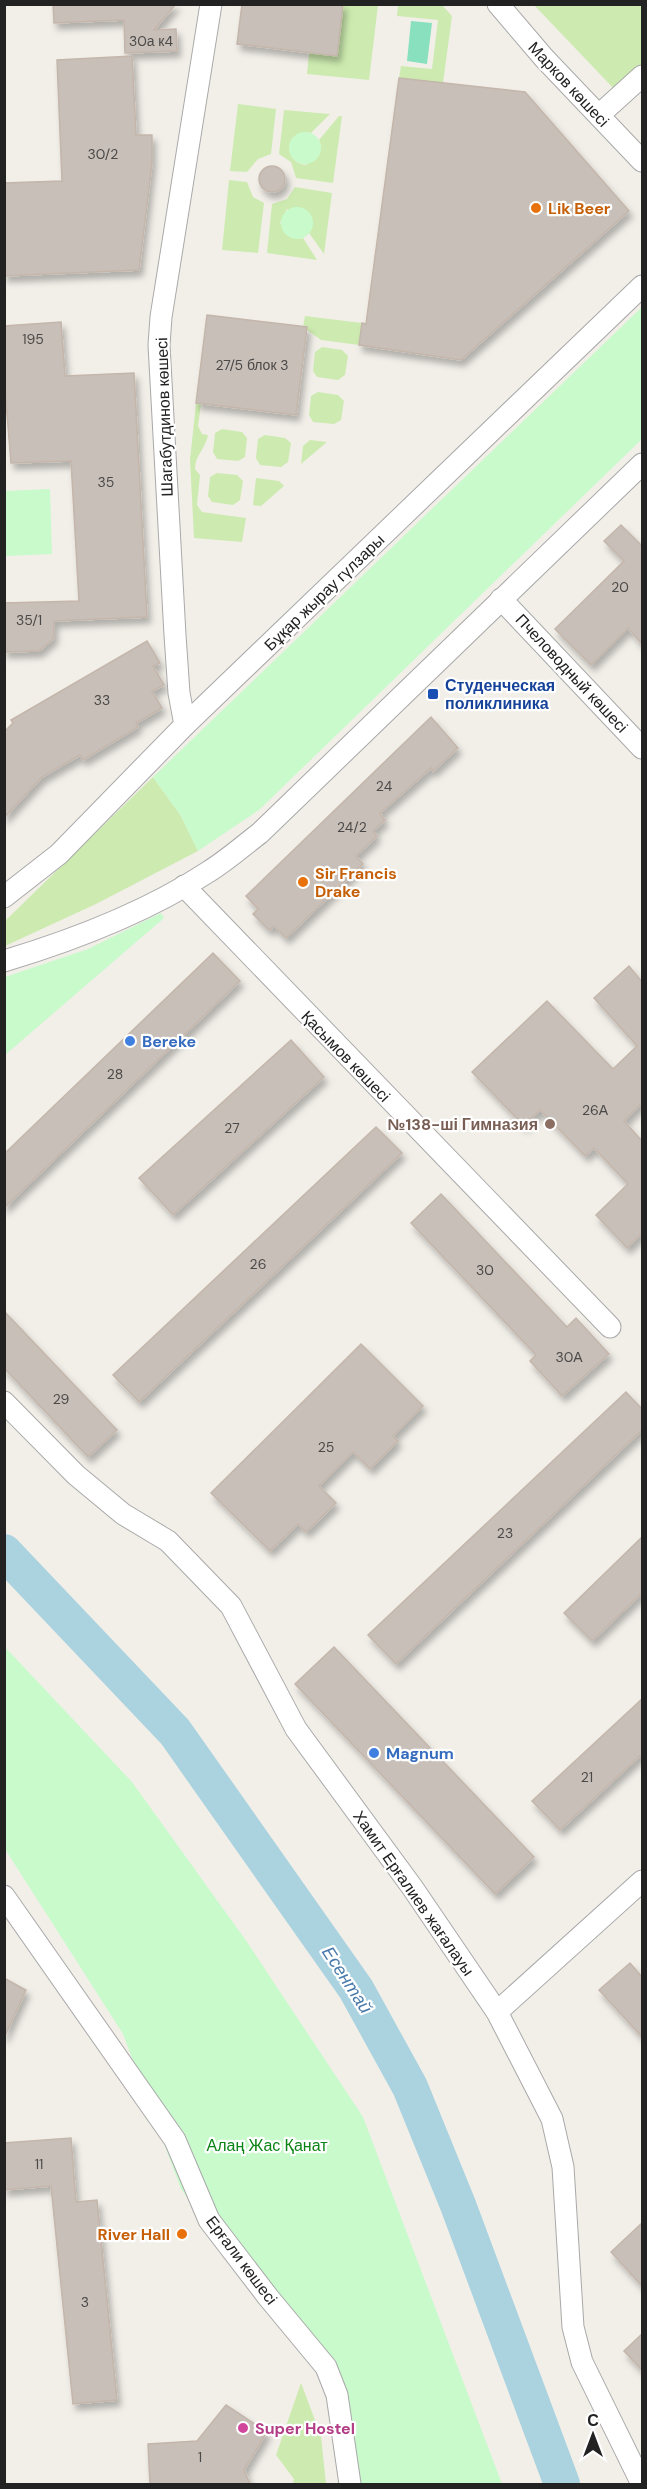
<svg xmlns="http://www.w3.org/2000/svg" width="647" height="2489" font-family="'DM Sans',sans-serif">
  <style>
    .grass { fill: #cdebb0 }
    .park { fill: #c8facc }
    .pitch { fill: #88e0be }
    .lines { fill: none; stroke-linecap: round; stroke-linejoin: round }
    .river { stroke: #aad3df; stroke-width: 36 }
    .building { fill: #c7bfb8; stroke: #c4b6ab; stroke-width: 1.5; filter: url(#shadow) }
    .minor-casing { stroke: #a9a9a9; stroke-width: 23 }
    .minor { stroke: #fff; stroke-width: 21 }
    .food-dot { fill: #e8710a; stroke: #fff; stroke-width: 2 }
    .transit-dot { fill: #1a4fb4; stroke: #fff; stroke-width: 2 }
    .shop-dot { fill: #3f7fe0; stroke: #fff; stroke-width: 2 }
    .education-dot { fill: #8d6e63; stroke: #fff; stroke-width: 2 }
    .hotel-dot { fill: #d1479c; stroke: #fff; stroke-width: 2 }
    .labels { text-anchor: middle; stroke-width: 4.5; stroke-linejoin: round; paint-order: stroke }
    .number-label { font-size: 14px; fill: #4b4948 }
    .street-label { font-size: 16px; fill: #222; stroke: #fff }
    .food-label { font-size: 16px; font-weight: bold; fill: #c56008; stroke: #fff; text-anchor: start }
    .transit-label { font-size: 16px; font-weight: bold; fill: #164399; stroke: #fff; text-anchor: start }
    .shop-label { font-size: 16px; font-weight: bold; fill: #366cbe; stroke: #fff; text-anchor: start }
    .education-label { font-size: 16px; font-weight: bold; fill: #785e54; stroke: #fff; text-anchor: end }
    .park-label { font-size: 16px; fill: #0c8416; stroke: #fff }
    .hotel-label { font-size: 16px; font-weight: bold; fill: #b23c85; stroke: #fff; text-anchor: start }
    .water-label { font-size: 18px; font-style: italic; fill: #4a7aab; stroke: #fff }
  </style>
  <defs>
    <filter id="shadow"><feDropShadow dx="3.5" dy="6" stdDeviation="3" flood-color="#0004"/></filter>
  </defs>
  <rect width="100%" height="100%" fill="#f2efe9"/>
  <!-- grass -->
  <g class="grass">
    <polygon points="441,4 452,16 443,83 399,78 401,66 432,69 438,20 397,16 398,5"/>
    <polygon points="614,4 642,5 642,68 617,92 534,5"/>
    <polygon points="343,5 378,5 369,80 307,74 309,53 337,56"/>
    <polygon points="238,104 276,109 271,154 258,159 247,172 230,171"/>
    <path d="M284 110 330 114 311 133 305 132 292 139C286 152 292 163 306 165L321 145 319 140 339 116H342L333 183 296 178 291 162 279 154Z"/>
    <polygon points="229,180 247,182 253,197 264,203 258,253 222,250"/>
    <polygon points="295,187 332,193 324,254 309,233 311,230 287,209 280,223 297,239 303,238 317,260 267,253 272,204 287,199"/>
    <polygon points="305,316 362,323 359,345 321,340 303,327"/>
    <polygon points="322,347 342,350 348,356 345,375 338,380 317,377 313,371 315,352"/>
    <polygon points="318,392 338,395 344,401 341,420 334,424 313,422 309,415 311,396"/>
    <path d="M196 403 201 404 198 426 202 434 208 435C206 448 195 455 195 469L200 475 197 505 202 512 246 518 242 542 194 538 190 460Z"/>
    <polygon points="222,429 242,432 247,438 245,457 238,461 217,459 213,452 215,433"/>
    <polygon points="265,435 285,438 291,443 288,462 281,467 260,465 256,458 258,439"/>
    <polygon points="310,440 327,442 301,464 303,446"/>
    <polygon points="217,473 237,475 243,481 240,500 233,505 212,502 208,496 210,477"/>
    <polygon points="256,478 279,481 284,486 261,506 253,505"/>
    <polygon points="153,777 181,816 198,851 96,904 5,946 5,921"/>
    <polygon points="301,2383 321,2436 326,2484 293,2484 294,2479 276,2455"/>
  </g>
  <!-- park -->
  <g class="park">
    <circle cx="305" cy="148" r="16"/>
    <circle cx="297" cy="223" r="16"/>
    <polygon points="642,307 642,439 259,810 198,851 181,816 153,777"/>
    <polygon points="50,489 52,554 5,556 5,491"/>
    <polygon points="161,913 164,918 5,1055 5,977 88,949"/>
    <polygon points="4,1646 132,1782 247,1942 363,2117 502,2484 358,2484 349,2417 181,2189 123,2034 5,1849"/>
  </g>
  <!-- pitch -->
  <polygon class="pitch" points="411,21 432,23 427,64 407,61"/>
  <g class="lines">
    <!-- river -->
    <polyline class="river" points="4,1552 175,1732 356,1989 410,2087 458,2205 562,2484"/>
  </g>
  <!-- building -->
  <g class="building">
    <polygon points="53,4 176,4 154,30 176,29 177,51 125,53 124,20 54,23"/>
    <polygon points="242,4 343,4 337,56 237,44"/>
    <polygon points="132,56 136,135 152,135 152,163 139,270 4,276 4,183 62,181 57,60"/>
    <polygon points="399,78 525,92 629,211 461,360 359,345 362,323 366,324"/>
    <circle cx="272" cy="179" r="13"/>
    <polygon points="207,315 307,327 296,415 196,403"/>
    <polygon points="61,322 65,376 134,373 147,617 54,621 54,638 39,651 4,652 4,603 79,601 71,461 11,463 4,377 4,326"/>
    <polygon points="621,525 642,546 642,644 628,628 591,665 555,629 624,561 604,541"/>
    <polygon points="147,641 160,663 153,666 164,685 152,691 162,708 136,723 138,727 83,760 80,755 42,777 4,818 4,732 13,723 11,720"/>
    <polygon points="431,717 458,748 433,771 431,768 380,813 385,820 373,831 377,836 356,856 363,864 286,938 274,926 269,930 253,914 258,909 246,896"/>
    <polygon points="213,953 240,981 4,1208 4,1154"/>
    <polygon points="629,966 642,982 642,1103 624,1121 642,1141 642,1233 627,1248 596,1215 628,1184 594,1148 585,1156 540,1110 524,1126 472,1072 547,1001 613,1069 637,1046 594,998"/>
    <polygon points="291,1040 324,1077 173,1215 139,1178"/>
    <polygon points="376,1127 402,1153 139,1402 113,1375"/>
    <polygon points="441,1194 567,1327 576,1318 609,1354 562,1396 530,1361 536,1355 411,1223"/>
    <polygon points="4,1311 117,1430 88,1457 4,1368"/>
    <polygon points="361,1344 423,1406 393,1436 398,1441 370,1469 353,1452 319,1486 336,1503 306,1532 298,1524 270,1551 211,1493"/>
    <polygon points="626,1392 642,1409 642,1430 396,1664 368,1635"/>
    <polygon points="642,1537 642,1593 592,1641 564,1613"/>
    <polygon points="334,1647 534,1857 495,1894 295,1684"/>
    <polygon points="642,1699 642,1754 560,1830 532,1801"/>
    <polygon points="630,1963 642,1977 642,2037 599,1990"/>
    <polygon points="4,1978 26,1990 4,2038"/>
    <polygon points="71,2138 76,2202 97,2200 117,2400 73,2404 51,2186 4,2190 4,2143"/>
    <polygon points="642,2223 642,2286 611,2252"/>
    <polygon points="642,2334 642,2370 624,2351"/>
    <polygon points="226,2405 267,2432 244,2470 250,2484 150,2484 148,2444 197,2441"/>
  </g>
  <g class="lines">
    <defs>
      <g id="minor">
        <polyline points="498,4 544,58 642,161"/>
        <polyline points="599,115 642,76"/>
        <polyline points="501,599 642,748"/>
        <polyline points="185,725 179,693 175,635 159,345 161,317 211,4"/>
        <polyline points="184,886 610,1327"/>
        <polyline points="4,897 59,854 185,725 642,286"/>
        <path d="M4 961C74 940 147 912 208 872 226 861 243 846 260 833L642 464"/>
        <polyline points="4,1402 76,1475 123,1514 168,1541 231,1606 296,1729 412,1887 497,2012 552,2119 563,2167 573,2327 582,2362 642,2484"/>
        <polyline points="4,1896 175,2140 209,2220 268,2297 326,2367 337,2395 350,2484"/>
        <polyline points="497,2012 642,1881"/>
      </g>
    </defs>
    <!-- minor casing -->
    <use href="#minor" class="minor-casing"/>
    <!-- minor -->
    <use href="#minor" class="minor"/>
  </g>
  <!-- markers -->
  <g class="food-dot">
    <circle cx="536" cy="208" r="6"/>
    <circle cx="303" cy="882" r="6"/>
    <circle cx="182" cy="2234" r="6"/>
  </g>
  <rect class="transit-dot" x="427" y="688" width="12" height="12" rx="3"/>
  <g class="shop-dot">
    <circle cx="130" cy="1041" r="6"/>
    <circle cx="374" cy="1753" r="6"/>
  </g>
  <circle class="education-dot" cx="550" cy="1124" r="6"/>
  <circle class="hotel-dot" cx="243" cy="2428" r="6"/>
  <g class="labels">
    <!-- number labels -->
    <g class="number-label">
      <text x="151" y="46">30а к4</text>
      <text x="103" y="159">30/2</text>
      <text x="33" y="344">195</text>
      <text x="252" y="370">27/5 блок 3</text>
      <text x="106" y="487">35</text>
      <text x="620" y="592">20</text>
      <text x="29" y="625">35/1</text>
      <text x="102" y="705">33</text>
      <text x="384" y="791">24</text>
      <text x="352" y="832">24/2</text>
      <text x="115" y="1079">28</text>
      <text x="595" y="1115">26А</text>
      <text x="232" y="1133">27</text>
      <text x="258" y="1269">26</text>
      <text x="485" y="1275">30</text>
      <text x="569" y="1362">30А</text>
      <text x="61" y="1404">29</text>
      <text x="326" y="1452">25</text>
      <text x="505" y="1538">23</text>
      <text x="587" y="1782">21</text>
      <text x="39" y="2169">11</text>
      <text x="85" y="2307">3</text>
      <text x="200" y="2462">1</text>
    </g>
    <!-- street labels -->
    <g class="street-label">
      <text transform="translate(569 84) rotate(47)" y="6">Марков көшесі</text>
      <text transform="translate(164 417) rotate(-92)" y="6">Шагабутдинов көшесі</text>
      <text transform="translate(324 592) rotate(-44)" y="6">Бұқар жырау гүлзары</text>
      <text transform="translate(572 673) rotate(47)" y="6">Пчеловодный көшесі</text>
      <text transform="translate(346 1056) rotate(46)" y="6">Қасымов көшесі</text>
      <text transform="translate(414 1893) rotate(55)" y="6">Хамит Ерғалиев жағалауы</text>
      <text transform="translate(242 2260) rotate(53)" y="6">Ерғали көшесі</text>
    </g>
    <!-- food labels -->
    <g class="food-label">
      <text x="548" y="214">Lik Beer</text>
      <text x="315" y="879">Sir Francis<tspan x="315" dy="18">Drake</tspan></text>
      <text x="170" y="2240" text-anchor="end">River Hall</text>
    </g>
    <!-- transit labels -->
    <g class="transit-label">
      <text x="445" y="691">Студенческая<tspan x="445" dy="18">поликлиника</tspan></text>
    </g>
    <!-- shop labels -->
    <g class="shop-label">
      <text x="142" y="1047">Bereke</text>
      <text x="386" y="1759">Magnum</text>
    </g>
    <!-- education labels -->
    <g class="education-label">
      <text x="538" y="1130">№138-ші Гимназия</text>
    </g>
    <!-- park labels -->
    <g class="park-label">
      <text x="267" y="2151">Алаң Жас Қанат</text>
    </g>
    <!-- hotel labels -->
    <g class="hotel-label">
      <text x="255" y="2434">Super Hostel</text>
    </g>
    <!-- water labels -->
    <g class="water-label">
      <text transform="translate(347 1980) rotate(57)" y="6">Есентай</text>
    </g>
  </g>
  <!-- border -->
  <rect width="647" height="2489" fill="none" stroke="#222222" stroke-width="12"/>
  <!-- north arrow -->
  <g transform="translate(593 2435)" stroke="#ffffff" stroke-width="4.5" paint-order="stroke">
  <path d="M0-4.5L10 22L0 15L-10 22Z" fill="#222222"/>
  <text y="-9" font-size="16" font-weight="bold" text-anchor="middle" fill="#222222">С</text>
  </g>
</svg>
